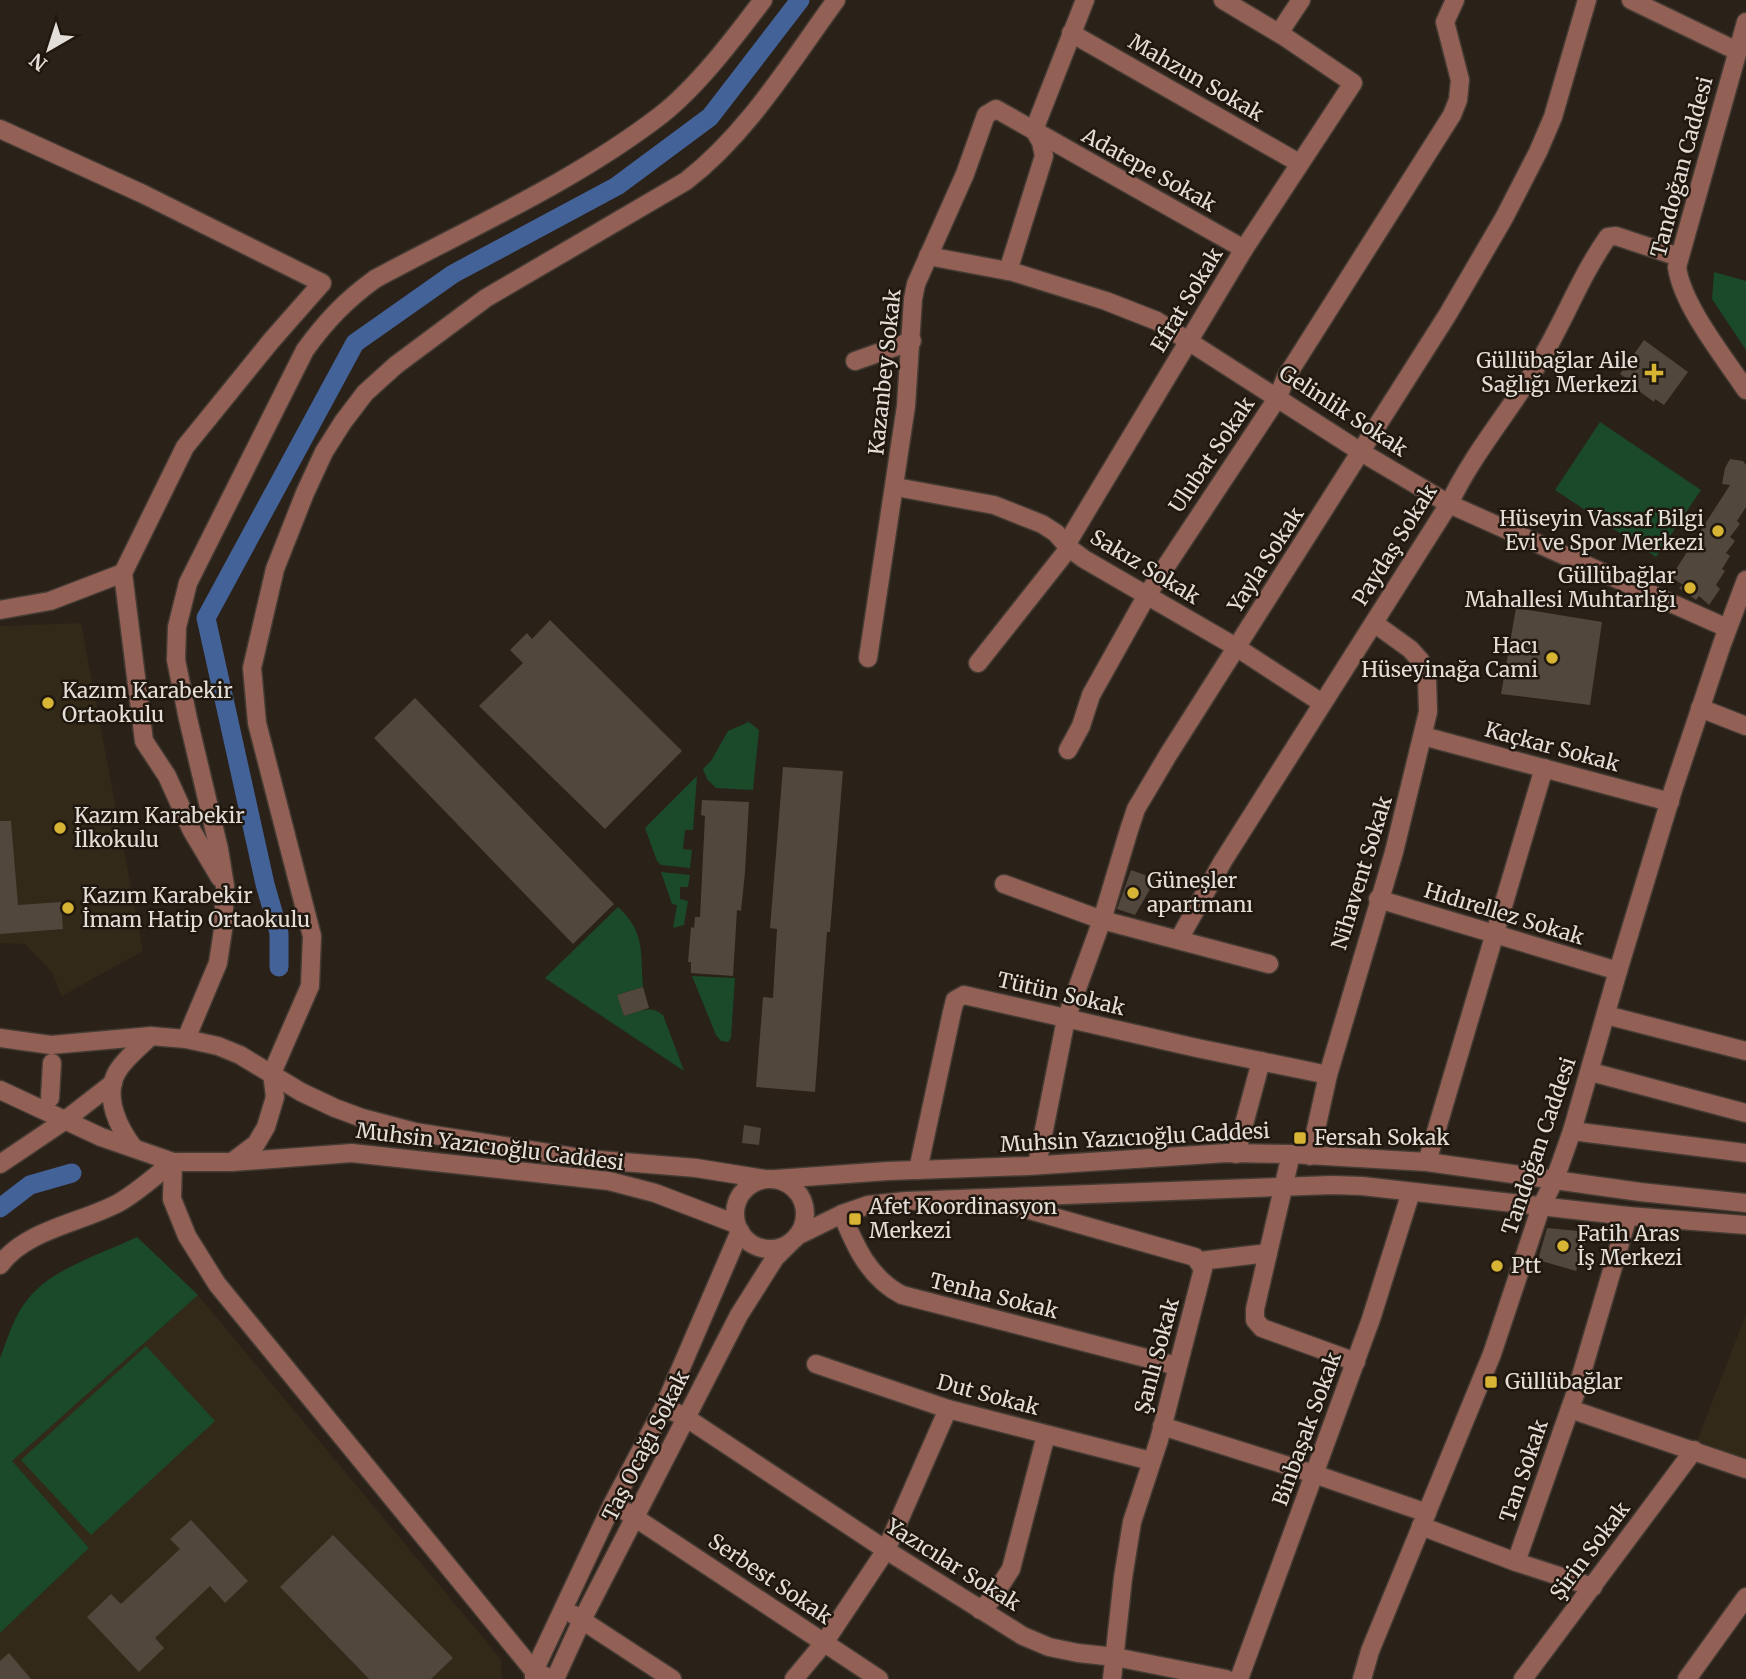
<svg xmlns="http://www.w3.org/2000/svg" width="1746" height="1679" font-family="Merriweather,serif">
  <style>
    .education { fill: #322919 }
    .green { fill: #1a4a2a }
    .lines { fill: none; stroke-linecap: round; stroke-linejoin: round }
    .canal { stroke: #436298; stroke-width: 19 }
    .building { fill: #51473d }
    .minor-casing { stroke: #443b33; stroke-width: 21 }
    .minor { stroke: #936056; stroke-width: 18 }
    .poi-dot { fill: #d8b434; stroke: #20180f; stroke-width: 2.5 }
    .labels { text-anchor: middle; stroke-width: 5; stroke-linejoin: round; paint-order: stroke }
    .street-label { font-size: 21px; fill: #e4ded8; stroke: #20180f }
    .poi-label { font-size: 21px; fill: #e4ded8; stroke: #20180f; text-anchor: start }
  </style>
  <rect width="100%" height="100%" fill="#2a2118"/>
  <!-- education -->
  <g class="education">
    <polygon points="81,623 143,951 62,996 51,971 25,944 0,943 0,626"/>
    <polygon points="198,1295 501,1659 502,1679 0,1679 0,1633 89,1548 12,1461"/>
    <polygon points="1746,1314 1746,1459 1697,1441"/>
  </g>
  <!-- green -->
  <g class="green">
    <polygon points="1714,272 1746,281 1746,350 1712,299"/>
    <polygon points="1600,422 1701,490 1656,557 1555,490"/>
    <polygon points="749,722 759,730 753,790 716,788 707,779 703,769 711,761 728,731"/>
    <polygon points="697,776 693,830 685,830 683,849 692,850 690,868 661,865 657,861 645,828"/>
    <polygon points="661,872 690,875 688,887 680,887 680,899 688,901 684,925 673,928 677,905 672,904"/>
    <path d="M618 907C646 933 640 952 643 987L617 995 624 1016C639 1012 650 1004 663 1015L684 1071 545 978Z"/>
    <polygon points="692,976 735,978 731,1038 728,1042 721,1041 716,1035"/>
    <path d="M137 1237 198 1295 12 1461 89 1548 0 1633V1358C8 1338 14 1315 28 1299 52 1268 102 1254 137 1237Z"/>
    <polygon points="146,1346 215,1421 91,1535 21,1460"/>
  </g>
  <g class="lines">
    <!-- canal -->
    <g class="canal">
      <polyline points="279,967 279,933 265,884 206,618 355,343 453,274 617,186 710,117 800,0"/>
      <polyline points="0,1208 30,1185 72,1173"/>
    </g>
  </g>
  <!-- building -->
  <g class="building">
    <polygon points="1644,340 1688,372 1664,405 1655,399 1654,402 1628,383 1630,381 1620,374"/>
    <polygon points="1730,459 1743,461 1746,465 1746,507 1737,521 1740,524 1730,537 1735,541 1726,553 1730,556 1722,569 1725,571 1716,585 1720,589 1709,605 1699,596 1696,600 1679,588 1683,585 1671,577 1730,485 1722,484 1725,468"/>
    <polygon points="1516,608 1602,622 1590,705 1501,694"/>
    <polygon points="550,620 682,751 605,829 479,706 523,663 510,650 527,633 532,639"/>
    <polygon points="415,698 614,904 573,944 374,738"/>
    <polygon points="783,767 843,771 830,932 827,932 815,1092 756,1087 763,997 773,998 777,929 770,928"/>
    <polygon points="702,800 749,802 745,872 741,911 737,910 733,976 691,973 691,962 688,962 691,927 694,928 695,917 700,917 705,816 701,815"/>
    <polygon points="0,821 11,821 18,905 61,902 63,929 0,934"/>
    <polygon points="1131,870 1156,879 1135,915 1117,909"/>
    <polygon points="643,987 649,1008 624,1016 617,995"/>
    <polygon points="744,1125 761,1128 759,1145 742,1143"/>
    <polygon points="1547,1228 1589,1232 1576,1271 1538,1260"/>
    <polygon points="191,1520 248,1581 225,1603 210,1586 155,1638 164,1648 139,1672 87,1617 111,1594 121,1604 180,1549 170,1539"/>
    <polygon points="333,1535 453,1658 431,1679 369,1679 280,1587"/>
    <polygon points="9,1653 31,1679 0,1679 0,1661"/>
  </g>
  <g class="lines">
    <defs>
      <g id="minor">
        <polyline points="1631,0 1737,51"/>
        <path d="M1746 22 1677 267C1682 305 1724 357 1746 390"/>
        <polyline points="1071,33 1299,163"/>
        <polyline points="1279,33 1301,0"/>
        <polyline points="0,129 143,194 322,283 271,341 185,447 123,573"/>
        <polyline points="928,256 1013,272 1106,301 1157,321 1361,452 1449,504 1727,628"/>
        <polyline points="1008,271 1044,156 1041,142 1034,130 1085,0"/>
        <polyline points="855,361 912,341"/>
        <polyline points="896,487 994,505 1042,524 1056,533 1069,548 1084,559 1236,647 1322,703"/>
        <polyline points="1066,545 1244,249 1353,83 1285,37 1223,0"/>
        <polyline points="0,610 50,601 123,573 144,741 167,776 192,831 220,878"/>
        <polyline points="868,658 906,406 913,299 916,284 965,174 986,115 996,109 1244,249"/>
        <polyline points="978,663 1069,548"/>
        <polyline points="1700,708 1746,726"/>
        <polyline points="1423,736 1670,802"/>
        <polyline points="1068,750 1081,726 1091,695 1147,595 1278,397 1286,377 1452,115 1458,100 1460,80 1445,22 1455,0"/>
        <polyline points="1004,884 1102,920 1269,964"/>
        <polyline points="1378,899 1618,971"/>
        <path d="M1179 939 1223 861 1449 504C1474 451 1512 409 1541 359 1565 319 1581 275 1608 237L1616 236 1679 257"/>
        <polyline points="1606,1015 1746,1051"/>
        <polyline points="0,1038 51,1045 151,1036 186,1039 218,1046 240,1055 301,1092 335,1108 362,1118 415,1132 587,1159 696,1168 765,1179"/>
        <path d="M186 1039 218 963 223 930 225 886 219 849 188 719 176 660 177 627 188 583 305 350C326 321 346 300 375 279 471 227 574 182 661 115 698 86 735 37 763 0"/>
        <polyline points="1591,1072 1746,1113"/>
        <polyline points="0,1090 101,1137 173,1162 232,1162 352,1153 609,1181 655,1193 736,1224"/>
        <polyline points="50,1098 52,1063"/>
        <polyline points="1572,1131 1746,1153"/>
        <path d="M134 1148C119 1129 103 1097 117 1072 125 1058 140 1047 151 1036"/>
        <polyline points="1236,1154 1261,1061"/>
        <polyline points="1291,1154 1255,1309 1255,1320 1262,1328 1356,1362"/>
        <polyline points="1310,1156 1328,1075 1394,852 1428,712 1427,677 1420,660 1410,649 1374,623"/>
        <polyline points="173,1162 172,1199 187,1236 217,1284 534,1671 551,1679"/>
        <path d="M232 1162 256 1144 266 1127 275 1097 272 1073 310 986 312 936 257 723 252 668 275 569 305 493 324 452 343 422 365 393 396 365 486 298 686 181C748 133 790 63 836 0"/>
        <polyline points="1427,1162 1544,768"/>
        <polyline points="0,1164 64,1121 113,1083"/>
        <polyline points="1037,1165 1066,1019 1102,920 1129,830 1136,809 1168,755 1448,314 1504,218 1538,152 1553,117 1587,0"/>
        <polyline points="918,1170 952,1012 955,1000 964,995 1197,1048 1328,1075"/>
        <polyline points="776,1179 888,1171 1028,1166 1227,1153 1291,1154 1427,1162 1640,1192 1746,1203"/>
        <circle cx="770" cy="1214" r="35"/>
        <polyline points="1001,1202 1195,1257 1203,1269 1159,1440 1132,1522 1123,1578 1112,1679"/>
        <path d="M842 1214C855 1246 869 1278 902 1295L1177 1366"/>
        <polyline points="797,1236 842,1214 868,1205 906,1201 1332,1185 1362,1186 1628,1216 1746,1225"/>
        <polyline points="1200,1261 1268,1253"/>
        <path d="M0 1265C26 1229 85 1222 120 1202 139 1191 156 1175 173 1162"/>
        <polyline points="816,1364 948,1409 1151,1461"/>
        <polyline points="664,1407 685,1417 886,1550 1023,1636 1049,1647 1078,1653 1115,1657 1226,1679"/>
        <polyline points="1570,1409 1746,1469"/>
        <polyline points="1162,1426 1314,1474 1427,1513"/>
        <polyline points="625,1511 879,1679"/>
        <polyline points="1421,1526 1516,1562 1578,1386 1628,1216"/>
        <polyline points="1516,1562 1593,1587"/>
        <polyline points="980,1610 991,1600 1011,1569 1046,1435"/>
        <polyline points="574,1615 672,1679"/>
        <polyline points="534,1678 534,1671 613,1503 664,1407 740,1231"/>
        <polyline points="555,1679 582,1620 739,1315 775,1258 791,1242"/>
        <polyline points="794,1679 824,1643 886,1550 948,1409"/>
        <polyline points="1239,1679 1371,1319 1411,1192"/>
        <polyline points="1362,1679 1370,1651 1492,1354 1541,1207 1555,1179 1572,1131 1618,971 1673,790 1722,644 1746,580"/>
        <polyline points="1523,1679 1694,1450"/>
        <polyline points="1687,1679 1746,1597"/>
      </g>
    </defs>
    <!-- minor casing -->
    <use href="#minor" class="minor-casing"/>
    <!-- minor -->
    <use href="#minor" class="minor"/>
  </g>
  <!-- markers -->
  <g class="poi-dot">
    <path d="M1650.5 362.5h7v7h7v7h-7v7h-7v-7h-7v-7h7z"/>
    <circle cx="1718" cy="531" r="7"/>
    <circle cx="1690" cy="588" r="7"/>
    <circle cx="1552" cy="658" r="7"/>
    <circle cx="48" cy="703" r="7"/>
    <circle cx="60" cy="828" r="7"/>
    <circle cx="1133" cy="893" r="7"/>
    <circle cx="68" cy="908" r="7"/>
    <rect x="1293" y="1131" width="14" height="14" rx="3.5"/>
    <rect x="848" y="1212" width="14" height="14" rx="3.5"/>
    <circle cx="1563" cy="1246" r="7"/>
    <circle cx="1497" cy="1266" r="7"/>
    <rect x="1484" y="1375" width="14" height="14" rx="3.5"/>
  </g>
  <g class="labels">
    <!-- street labels -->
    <g class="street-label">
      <text transform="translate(1196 78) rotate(30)" y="7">Mahzun Sokak</text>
      <text transform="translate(1682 167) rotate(-75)" y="7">Tandoğan Caddesi</text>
      <text transform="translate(1149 170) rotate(29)" y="7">Adatepe Sokak</text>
      <text transform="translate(1187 300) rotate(-59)" y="7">Efrat Sokak</text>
      <text transform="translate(885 372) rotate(-84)" y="7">Kazanbey Sokak</text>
      <text transform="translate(1343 411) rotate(33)" y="7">Gelinlik Sokak</text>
      <text transform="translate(1212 455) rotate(-56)" y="7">Ulubat Sokak</text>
      <text transform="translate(1395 545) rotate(-58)" y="7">Paydaş Sokak</text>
      <text transform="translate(1266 560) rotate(-57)" y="7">Yayla Sokak</text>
      <text transform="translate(1145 567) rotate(31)" y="7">Sakız Sokak</text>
      <text transform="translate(1552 747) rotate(15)" y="7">Kaçkar Sokak</text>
      <text transform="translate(1362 873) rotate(-73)" y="7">Nihavent Sokak</text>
      <text transform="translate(1504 914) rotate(17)" y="7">Hıdırellez Sokak</text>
      <text transform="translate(1061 994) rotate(13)" y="7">Tütün Sokak</text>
      <text transform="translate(1135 1138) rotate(-3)" y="7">Muhsin Yazıcıoğlu Caddesi</text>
      <text transform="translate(1539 1146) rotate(-71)" y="7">Tandoğan Caddesi</text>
      <text transform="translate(490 1147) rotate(7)" y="7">Muhsin Yazıcıoğlu Caddesi</text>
      <text transform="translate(994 1296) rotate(14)" y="7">Tenha Sokak</text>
      <text transform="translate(1157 1356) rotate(-75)" y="7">Şanlı Sokak</text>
      <text transform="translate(988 1395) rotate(15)" y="7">Dut Sokak</text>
      <text transform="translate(1307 1429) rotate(-70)" y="7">Binbaşak Sokak</text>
      <text transform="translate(646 1446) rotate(-63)" y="7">Taş Ocağı Sokak</text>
      <text transform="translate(1524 1471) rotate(-71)" y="7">Tan Sokak</text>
      <text transform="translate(1590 1551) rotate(-53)" y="7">Şirin Sokak</text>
      <text transform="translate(953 1565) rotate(32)" y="7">Yazıcılar Sokak</text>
      <text transform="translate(770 1579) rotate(34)" y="7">Serbest Sokak</text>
    </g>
    <!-- poi labels -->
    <g class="poi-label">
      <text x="1638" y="368" text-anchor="end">Güllübağlar Aile<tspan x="1638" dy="24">Sağlığı Merkezi</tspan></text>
      <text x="1704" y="526" text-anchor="end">Hüseyin Vassaf Bilgi<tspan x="1704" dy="24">Evi ve Spor Merkezi</tspan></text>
      <text x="1676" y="583" text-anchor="end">Güllübağlar<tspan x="1676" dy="24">Mahallesi Muhtarlığı</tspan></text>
      <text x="1538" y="653" text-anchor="end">Hacı<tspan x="1538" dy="24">Hüseyinağa Cami</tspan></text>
      <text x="62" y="698">Kazım Karabekir<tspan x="62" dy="24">Ortaokulu</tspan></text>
      <text x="74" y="823">Kazım Karabekir<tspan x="74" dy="24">İlkokulu</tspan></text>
      <text x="1147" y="888">Güneşler<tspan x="1147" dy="24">apartmanı</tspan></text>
      <text x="82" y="903">Kazım Karabekir<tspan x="82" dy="24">İmam Hatip Ortaokulu</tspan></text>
      <text x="1314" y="1145">Fersah Sokak</text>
      <text x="869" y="1214">Afet Koordinasyon<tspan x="869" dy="24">Merkezi</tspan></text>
      <text x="1577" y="1241">Fatih Aras<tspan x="1577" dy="24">İş Merkezi</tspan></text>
      <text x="1511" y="1273">Ptt</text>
      <text x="1505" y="1389">Güllübağlar</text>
    </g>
  </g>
  <!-- north arrow -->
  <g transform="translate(49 49) rotate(219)" stroke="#20180f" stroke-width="5" paint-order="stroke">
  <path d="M0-5L12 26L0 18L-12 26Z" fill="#e4ded8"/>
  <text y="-10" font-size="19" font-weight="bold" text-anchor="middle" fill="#e4ded8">N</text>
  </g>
</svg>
